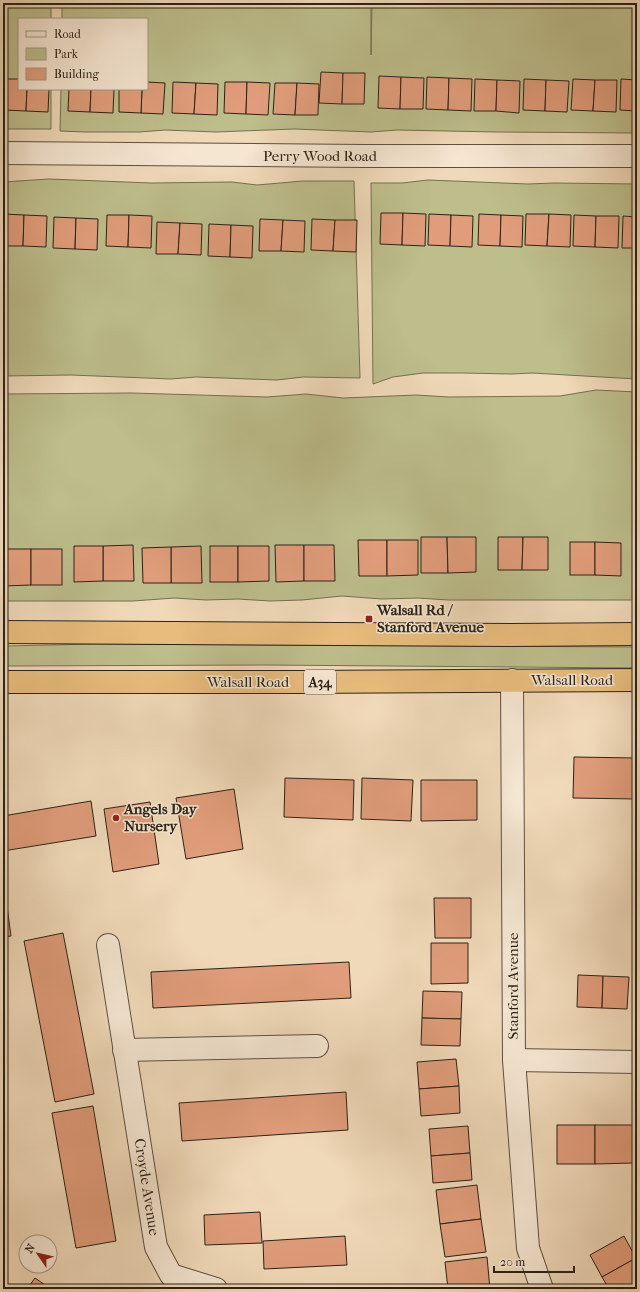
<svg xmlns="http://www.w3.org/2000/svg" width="640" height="1292" font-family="'IM FELL French Canon',serif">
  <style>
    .green { fill: #bdbe8c; stroke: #747052 }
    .building { fill: #e19d7b; stroke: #2a2219 }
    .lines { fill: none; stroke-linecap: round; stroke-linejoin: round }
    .minor-casing { stroke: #5c5041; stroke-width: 24 }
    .highway-casing { stroke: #2a2219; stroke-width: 24 }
    .minor { stroke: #f5e6d2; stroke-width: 22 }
    .highway { stroke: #e8bc7c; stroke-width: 22 }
    .poi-dot { fill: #8f2418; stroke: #f5e6d2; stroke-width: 1.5 }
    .labels { text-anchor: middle; stroke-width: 3; stroke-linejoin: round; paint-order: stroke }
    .shield { fill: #f5e6d2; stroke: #675d50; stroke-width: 1 }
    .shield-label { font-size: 14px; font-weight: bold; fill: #2a2219 }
    .street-label { font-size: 15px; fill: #2a2219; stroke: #f5e6d2 }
    .poi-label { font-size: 15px; font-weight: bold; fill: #2a2219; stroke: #f5e6d2; text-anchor: start }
  </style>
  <rect width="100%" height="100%" fill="#f0d9b9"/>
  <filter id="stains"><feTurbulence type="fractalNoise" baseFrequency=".005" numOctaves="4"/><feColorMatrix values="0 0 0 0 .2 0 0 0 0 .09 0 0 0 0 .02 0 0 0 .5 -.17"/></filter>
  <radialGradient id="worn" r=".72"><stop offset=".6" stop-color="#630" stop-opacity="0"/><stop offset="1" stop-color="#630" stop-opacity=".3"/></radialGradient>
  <!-- green -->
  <g class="green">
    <polygon points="3,3 51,3 51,19 19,19 19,89 51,89 51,129 3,129"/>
    <polygon points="62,3 371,3 371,55 372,3 637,3 637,133 497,132 397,130 371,132 294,129 216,132 165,130 139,132 85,132 60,131 61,89 147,89 147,19 62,19"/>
    <polygon points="49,179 151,183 232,182 257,185 303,181 354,181 360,378 303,377 277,380 196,377 171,379 71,375 3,376 3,182"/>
    <polygon points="428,180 528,184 554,183 637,184 637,379 532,373 511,374 463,373 423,373 393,377 373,384 371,183 402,183"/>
    <polygon points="596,390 637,392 637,600 448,600 418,598 382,599 342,596 302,600 270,601 238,599 206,600 174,598 133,601 3,601 3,394 132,393 267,397 306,394 343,398 416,395 449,397 560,396"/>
    <polygon points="97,644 637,647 637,668 266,665 3,666 3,646"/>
  </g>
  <!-- building -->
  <g class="building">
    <polygon points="321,72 343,73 342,104 319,103"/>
    <polygon points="343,73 365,73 364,104 342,104"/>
    <polygon points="379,76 401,77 400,109 378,108"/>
    <polygon points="401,77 424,78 423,109 400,109"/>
    <polygon points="427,77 449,78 448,110 426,109"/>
    <polygon points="449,78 472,79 471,111 448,110"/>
    <polygon points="5,79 19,79 19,89 27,89 26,111 4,110"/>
    <polygon points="475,79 497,80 496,111 474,111"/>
    <polygon points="524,79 546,80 545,111 523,110"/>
    <polygon points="573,79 595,80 593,111 571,110"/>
    <polygon points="621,79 637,80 637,111 620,110"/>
    <polygon points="497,80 520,81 519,113 496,111"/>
    <polygon points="546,80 569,81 567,112 545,111"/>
    <polygon points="595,80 617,80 616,112 593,111"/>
    <polygon points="147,82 165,83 163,114 141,113 142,89 147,89"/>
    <polygon points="173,82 196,83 194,114 172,113"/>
    <polygon points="225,82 247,82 246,114 224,113"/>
    <polygon points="247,82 270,83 268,115 246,114"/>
    <polygon points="196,83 218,84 217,115 194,114"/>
    <polygon points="275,83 297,83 295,115 273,114"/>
    <polygon points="297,83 319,84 318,115 295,115"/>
    <polygon points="27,89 49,89 48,112 26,111"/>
    <polygon points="69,89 91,89 90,112 68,111"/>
    <polygon points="91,89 114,89 113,113 90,112"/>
    <polygon points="119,89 142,89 141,113 119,112"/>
    <polygon points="381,213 403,213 402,245 380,244"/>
    <polygon points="403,213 426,214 425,246 402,245"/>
    <polygon points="3,214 24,215 23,246 3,246"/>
    <polygon points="429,214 451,215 450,246 428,245"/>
    <polygon points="479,214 501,215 500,246 478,245"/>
    <polygon points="526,214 549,214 547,246 525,245"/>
    <polygon points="549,214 571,215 570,247 547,246"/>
    <polygon points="24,215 47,216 46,247 23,246"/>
    <polygon points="107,215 129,215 128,247 106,246"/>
    <polygon points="129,215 152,216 151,248 128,247"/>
    <polygon points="451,215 473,216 472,247 450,246"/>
    <polygon points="501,215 523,216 522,247 500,246"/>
    <polygon points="574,215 596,216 595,247 573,246"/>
    <polygon points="596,216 619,216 618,248 595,247"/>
    <polygon points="623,216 637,217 637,248 622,248"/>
    <polygon points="54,217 76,218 75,249 53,248"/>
    <polygon points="76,218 98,219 97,250 75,249"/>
    <polygon points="260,219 283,220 281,251 259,251"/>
    <polygon points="312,219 335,220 333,251 311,250"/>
    <polygon points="283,220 305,221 304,252 281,251"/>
    <polygon points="335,220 357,220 356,252 333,251"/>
    <polygon points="157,222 180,223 178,254 156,254"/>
    <polygon points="180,223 202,224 201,255 178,254"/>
    <polygon points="209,224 231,225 230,257 208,256"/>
    <polygon points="231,225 253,226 252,258 230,257"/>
    <polygon points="421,537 447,537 448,573 421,573"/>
    <polygon points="447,537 476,537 476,572 448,573"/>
    <polygon points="498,537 523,537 522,570 498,570"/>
    <polygon points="523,537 548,537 548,570 522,570"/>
    <polygon points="358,540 387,540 387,576 359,576"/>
    <polygon points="387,540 418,540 418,575 387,576"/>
    <rect x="570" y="542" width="25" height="33"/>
    <polygon points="595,542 621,543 621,576 595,575"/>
    <polygon points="133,545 134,581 103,581 103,546"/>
    <polygon points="275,545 304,545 304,581 276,582"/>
    <polygon points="304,545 334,545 335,581 304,581"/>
    <polygon points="74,546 103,546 103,581 74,582"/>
    <polygon points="201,546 202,583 171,583 171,547"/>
    <rect x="210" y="546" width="28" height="36"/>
    <polygon points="238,546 269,546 269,581 238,582"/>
    <polygon points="171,547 171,583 143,583 142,548"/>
    <polygon points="3,549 31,549 31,585 3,586"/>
    <rect x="31" y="549" width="31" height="36"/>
    <polygon points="574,757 637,758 637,799 573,798"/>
    <polygon points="285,778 354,780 353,820 284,817"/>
    <polygon points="362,778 413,780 411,821 361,819"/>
    <polygon points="421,780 477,780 477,820 421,821"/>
    <polygon points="234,789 243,849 186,859 176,798"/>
    <polygon points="91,801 96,836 3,851 3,816"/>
    <polygon points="150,802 159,864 113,872 104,809"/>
    <polygon points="3,877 11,936 3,937"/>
    <polygon points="434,898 471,898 471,938 435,938"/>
    <polygon points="63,933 94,1094 55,1102 24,941"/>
    <polygon points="431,943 468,943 468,983 431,984"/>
    <polygon points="349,962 351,998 153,1008 151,972"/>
    <polygon points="578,975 603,976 602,1008 577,1007"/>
    <polygon points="603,976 629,977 627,1009 602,1008"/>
    <polygon points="423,991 462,992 461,1019 422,1018"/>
    <polygon points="422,1018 461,1019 460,1046 421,1045"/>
    <polygon points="456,1059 459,1086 419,1089 417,1062"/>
    <polygon points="459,1086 460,1113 421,1116 419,1089"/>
    <polygon points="346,1092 348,1130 182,1141 179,1103"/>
    <polygon points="93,1106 116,1241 76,1248 52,1113"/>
    <rect x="557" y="1125" width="38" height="39"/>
    <polygon points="595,1125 633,1125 633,1163 595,1164"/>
    <polygon points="468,1126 470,1153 431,1156 429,1129"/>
    <polygon points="470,1153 472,1180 433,1183 431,1156"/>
    <polygon points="477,1185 481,1219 440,1224 436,1190"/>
    <polygon points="260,1212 262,1243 205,1245 204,1215"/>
    <polygon points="481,1219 486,1252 445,1257 440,1224"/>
    <polygon points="345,1236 347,1265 264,1269 263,1241"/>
    <polygon points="624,1236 636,1258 602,1277 590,1255"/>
    <polygon points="487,1257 490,1289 448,1289 445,1262"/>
    <polygon points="636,1258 637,1286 632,1289 609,1289 602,1277"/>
    <polygon points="35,1278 51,1289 27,1289"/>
  </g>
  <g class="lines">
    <defs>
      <g id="minor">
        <polyline points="3,153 364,156 637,156"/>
        <polyline points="512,680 514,1060 528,1248 542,1289"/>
        <polyline points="108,945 156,1247 171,1275 216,1289"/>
        <polyline points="124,1050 317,1046"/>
        <polyline points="514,1060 637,1062"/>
      </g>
      <g id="highway">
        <polyline points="3,632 511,635 637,634"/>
        <polyline points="3,682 298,682 637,680"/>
      </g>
    </defs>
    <!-- minor casing -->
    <use href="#minor" class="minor-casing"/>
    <!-- highway casing -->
    <use href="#highway" class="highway-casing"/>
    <!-- minor -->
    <use href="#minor" class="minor"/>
    <!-- highway -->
    <use href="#highway" class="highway"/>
  </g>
  <!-- markers -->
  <g class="poi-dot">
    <rect x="365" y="615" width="8" height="8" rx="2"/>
    <circle cx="116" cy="818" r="4"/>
  </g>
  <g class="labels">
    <!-- shield labels -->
    <rect class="shield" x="304" y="670" width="32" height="24" rx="3"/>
    <g class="shield-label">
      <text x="320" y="687">A34</text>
    </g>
    <!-- street labels -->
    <g class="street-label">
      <text x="320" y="161">Perry Wood Road</text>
      <text x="572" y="685">Walsall Road</text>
      <text x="248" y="687">Walsall Road</text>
      <text transform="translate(513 986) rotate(-90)" y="5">Stanford Avenue</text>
      <text transform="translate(147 1187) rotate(81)" y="5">Croyde Avenue</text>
    </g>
    <!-- poi labels -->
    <g class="poi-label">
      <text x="377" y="615">Walsall Rd /<tspan x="377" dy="17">Stanford Avenue</tspan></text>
      <text x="124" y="814">Angels Day<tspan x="124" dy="17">Nursery</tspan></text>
    </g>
  </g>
  <!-- margin -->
  <rect width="640" height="1292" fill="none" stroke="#f0d9b9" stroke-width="16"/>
  <rect x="4" y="4" width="632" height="1284" fill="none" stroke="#2a2219" stroke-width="2"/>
  <rect x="8" y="8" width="624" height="1276" fill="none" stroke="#2a2219"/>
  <!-- legend -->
  <rect x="18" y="18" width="130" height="72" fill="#f5e6d2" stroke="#a49888"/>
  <rect x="26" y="31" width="20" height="6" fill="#f5e6d2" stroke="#a49888"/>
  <text x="54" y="38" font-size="12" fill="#2a2219">Road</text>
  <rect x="26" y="48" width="20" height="12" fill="#bdbe8c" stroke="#a49888"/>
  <text x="54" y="58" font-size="12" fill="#2a2219">Park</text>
  <rect x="26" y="68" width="20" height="12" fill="#e19d7b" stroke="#a49888"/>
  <text x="54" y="78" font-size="12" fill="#2a2219">Building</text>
  <!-- north arrow -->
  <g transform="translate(38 1254) rotate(304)"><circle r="19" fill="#f5e6d2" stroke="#a49888"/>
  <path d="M0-3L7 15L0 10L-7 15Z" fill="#8f2418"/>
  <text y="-6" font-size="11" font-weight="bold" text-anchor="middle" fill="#2a2219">N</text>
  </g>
  <!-- scale -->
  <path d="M494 1266v6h80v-6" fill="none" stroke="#2a2219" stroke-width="2"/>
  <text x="500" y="1266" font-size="12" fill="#2a2219" stroke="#f5e6d2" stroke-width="3" paint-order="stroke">20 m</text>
  <rect width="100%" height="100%" filter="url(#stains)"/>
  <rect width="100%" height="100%" fill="url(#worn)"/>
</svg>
